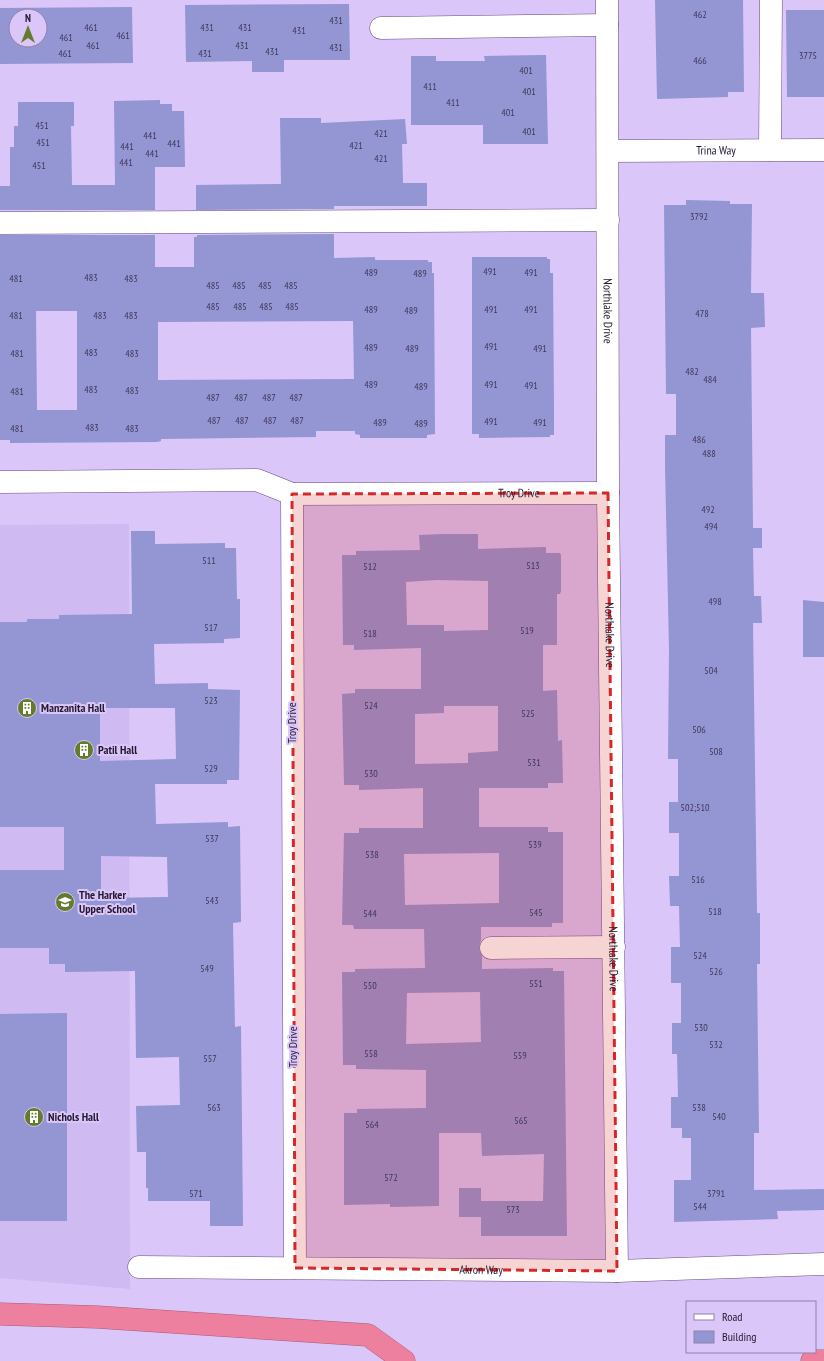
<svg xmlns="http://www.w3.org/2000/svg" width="824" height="1361" font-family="'PT Sans Narrow',sans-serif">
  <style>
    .built { fill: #cfbaf1 }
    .building { fill: #9495d3; fill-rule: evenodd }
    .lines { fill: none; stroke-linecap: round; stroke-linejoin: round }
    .minor-casing { stroke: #644c83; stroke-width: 23 }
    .highway-casing { stroke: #a75c78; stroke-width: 23 }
    .minor { stroke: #fff; stroke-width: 22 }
    .highway { stroke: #ee809f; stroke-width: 22 }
    .marked { fill: #d62828; fill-opacity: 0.2; stroke: #d62828; stroke-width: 3; stroke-dasharray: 8 5; stroke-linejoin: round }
    .labels { text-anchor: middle; stroke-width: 4; stroke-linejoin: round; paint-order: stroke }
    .number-label { font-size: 10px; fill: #3f3759 }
    .street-label { font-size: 12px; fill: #231830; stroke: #dac6f8 }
    .poi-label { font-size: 12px; font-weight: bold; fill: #231830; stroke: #dac6f8; text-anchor: start }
  </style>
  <rect width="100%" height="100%" fill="#dac6f8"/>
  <!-- built -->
  <polygon class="built" points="129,524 130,1289 0,1278 0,525"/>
  <!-- building -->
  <g class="building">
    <polygon points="655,0 743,0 744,92 728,92 728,97 657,99"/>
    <polygon points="349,4 350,60 284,60 284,72 252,72 252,61 186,62 185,5"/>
    <path d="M132 7 133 63 0 64V8ZM16 16H40V40H16Z"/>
    <polygon points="786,10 824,10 824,97 787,97"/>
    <polygon points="546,55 548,144 483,144 483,125 411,125 411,56 436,56 436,61 485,61 484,56"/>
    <polygon points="160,100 160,104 172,104 172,111 184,111 185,167 155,167 155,210 0,210 0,186 10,186 10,147 14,147 14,126 18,126 18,102 74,102 74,126 71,126 72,185 115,185 114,101"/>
    <polygon points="280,118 321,118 321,123 405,119 407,144 402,144 403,183 427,183 427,206 334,206 334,209 196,210 196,185 281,184"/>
    <polygon points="686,200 730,201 730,204 752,204 751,293 764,293 765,327 751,328 753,528 762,528 762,548 753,548 754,596 761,596 762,623 753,623 757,913 760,913 760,964 757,964 759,1133 754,1133 754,1190 824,1189 824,1210 777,1211 778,1219 674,1222 674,1180 691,1180 691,1138 682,1138 682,1128 671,1128 671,1097 678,1097 677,1054 672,1054 672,1023 681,1023 681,983 671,983 671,947 680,947 679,906 670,906 669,876 679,876 679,833 669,833 669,802 678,802 678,759 668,759 669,649 665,466 665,435 676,435 676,394 666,394 664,205 686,205"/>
    <path d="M334 234V258L375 257V260H428V262H432V273H434L435 434 427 435V438H360V435L355 434V431H316V437L161 439V441L157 442 10 443V440H0V235H155V267H194V237H197V235ZM36 311H77V410H37ZM353 321 354 379 158 380V322Z"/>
    <polygon points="472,257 547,257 547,259 550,259 550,273 553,273 554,408 554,435 550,435 550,437 479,438 479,434 472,434"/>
    <path d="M131 531H155V544L225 543V548H236L237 599H240V638L224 639V643L154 644 155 684 208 683V689L240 690 239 780H227V784H155L156 824 228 822V827L240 826 241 922 233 923 235 1027 241 1026 243 1226H210V1201H148V1188H146V1152H137L136 1106 180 1105 179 1057 136 1058 135 971 65 972V964H49V948H0V870H64V827H0V622H27V619H59V615L132 614ZM100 708H175L176 759 100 761ZM101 856 167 857 168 897 101 898Z"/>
    <path d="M442 534H478V549L546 547V553H560L561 555V591L560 594H557V645H543V691L557 690 558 741 562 740 563 783H548V788H479V827H548V832H563V923H552V927H481V940L479 948 482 956V969L553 968V971H564L567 1236H481V1217H459V1188H481V1201H543L544 1154 482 1156 481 1133H439V1206L390 1207V1204L344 1205V1113H357V1109L426 1108V1070L356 1069V1065H343L342 972H355V969L425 968 424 929H354L353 925H342L344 833H359V828H423V788L359 790V785H344L342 694 355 693V689H421V648L354 650V645H343L342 555H356V551L420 550 419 535ZM436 580 488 581V630L444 631V625H407L406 582ZM444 706H498V751L468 753V763L415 764V714L444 713ZM499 853V903L405 905 404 854ZM480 992 481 1042 406 1044 407 993Z"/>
    <polygon points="803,600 824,602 824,657 803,657"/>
    <polygon points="67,1013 67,1221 0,1221 0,1014"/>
  </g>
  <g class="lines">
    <defs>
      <g id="minor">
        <path id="s1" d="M607 0 608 493 617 1271"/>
        <polyline points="381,28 607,25"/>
        <polyline points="770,150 771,0"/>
        <path id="s2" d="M608 151 824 150"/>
        <polyline points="0,223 608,220"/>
        <polyline points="0,482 257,480 292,494"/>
        <polyline points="491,948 614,947"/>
        <path id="s3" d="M139 1267 617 1271 824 1264"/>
        <path id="s4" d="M295 1268 292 494 608 493"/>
      </g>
      <g id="highway">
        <polyline points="0,1314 97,1317 368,1335 404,1361"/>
        <polyline points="812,1361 824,1361"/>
      </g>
    </defs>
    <!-- minor casing -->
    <use href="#minor" class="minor-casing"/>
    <!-- highway casing -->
    <use href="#highway" class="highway-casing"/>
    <!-- minor -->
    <use href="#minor" class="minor"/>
    <!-- highway -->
    <use href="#highway" class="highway"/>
  </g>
  <!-- marked area -->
  <path class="marked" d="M608 493 617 1271 295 1268 292 494Z"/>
  <!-- icons -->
  <defs>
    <symbol id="building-disc" viewBox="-11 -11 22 22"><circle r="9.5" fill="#657b2c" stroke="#dac6f8"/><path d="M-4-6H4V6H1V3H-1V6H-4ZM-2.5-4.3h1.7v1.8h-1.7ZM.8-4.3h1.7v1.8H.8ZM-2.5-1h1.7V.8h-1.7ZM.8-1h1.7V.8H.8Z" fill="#fff"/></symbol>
    <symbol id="school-disc" viewBox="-11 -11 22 22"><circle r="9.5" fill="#657b2c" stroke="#dac6f8"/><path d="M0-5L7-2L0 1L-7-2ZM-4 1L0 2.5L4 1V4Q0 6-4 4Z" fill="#fff"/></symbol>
  </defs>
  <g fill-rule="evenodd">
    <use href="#building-disc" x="16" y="697" width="22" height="22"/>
    <use href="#building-disc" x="73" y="739" width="22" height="22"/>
    <use href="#school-disc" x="54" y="891" width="22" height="22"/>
    <use href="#building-disc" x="23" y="1106" width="22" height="22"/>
  </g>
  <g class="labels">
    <!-- number labels -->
    <g class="number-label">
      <text x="700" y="18">462</text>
      <text x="336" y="24">431</text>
      <text x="91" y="31">461</text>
      <text x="207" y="31">431</text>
      <text x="245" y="31">431</text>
      <text x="299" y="34">431</text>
      <text x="123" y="39">461</text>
      <text x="66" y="41">461</text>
      <text x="93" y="49">461</text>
      <text x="242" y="49">431</text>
      <text x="336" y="51">431</text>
      <text x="272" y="55">431</text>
      <text x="65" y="57">461</text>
      <text x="205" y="57">431</text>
      <text x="808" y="59">3775</text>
      <text x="700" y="64">466</text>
      <text x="526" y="74">401</text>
      <text x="430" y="90">411</text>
      <text x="529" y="95">401</text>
      <text x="453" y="106">411</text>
      <text x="508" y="116">401</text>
      <text x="42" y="129">451</text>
      <text x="529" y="135">401</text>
      <text x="381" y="137">421</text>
      <text x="150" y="139">441</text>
      <text x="43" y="146">451</text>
      <text x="174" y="147">441</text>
      <text x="356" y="149">421</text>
      <text x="127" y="150">441</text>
      <text x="152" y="157">441</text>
      <text x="381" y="162">421</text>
      <text x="126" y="166">441</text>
      <text x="39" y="169">451</text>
      <text x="699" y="220">3792</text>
      <text x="490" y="275">491</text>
      <text x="371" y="276">489</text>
      <text x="531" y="276">491</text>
      <text x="420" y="277">489</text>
      <text x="91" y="281">483</text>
      <text x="16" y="282">481</text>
      <text x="131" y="282">483</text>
      <text x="213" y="289">485</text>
      <text x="239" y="289">485</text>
      <text x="265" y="289">485</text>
      <text x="291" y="289">485</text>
      <text x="213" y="310">485</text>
      <text x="240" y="310">485</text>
      <text x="266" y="310">485</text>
      <text x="292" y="310">485</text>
      <text x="371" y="313">489</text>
      <text x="491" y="313">491</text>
      <text x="531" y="313">491</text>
      <text x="411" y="314">489</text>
      <text x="702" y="317">478</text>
      <text x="16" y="319">481</text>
      <text x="100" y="319">483</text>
      <text x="131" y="319">483</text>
      <text x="491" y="350">491</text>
      <text x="371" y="351">489</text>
      <text x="412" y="352">489</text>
      <text x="540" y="352">491</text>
      <text x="91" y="356">483</text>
      <text x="17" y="357">481</text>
      <text x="132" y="357">483</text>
      <text x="692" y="375">482</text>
      <text x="710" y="383">484</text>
      <text x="371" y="388">489</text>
      <text x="491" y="388">491</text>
      <text x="531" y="389">491</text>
      <text x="421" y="390">489</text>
      <text x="91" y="393">483</text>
      <text x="132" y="394">483</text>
      <text x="17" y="395">481</text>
      <text x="213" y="401">487</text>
      <text x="241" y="401">487</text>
      <text x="269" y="401">487</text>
      <text x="296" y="401">487</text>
      <text x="214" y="424">487</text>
      <text x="242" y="424">487</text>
      <text x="270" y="424">487</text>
      <text x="297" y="424">487</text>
      <text x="491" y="425">491</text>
      <text x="380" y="426">489</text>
      <text x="540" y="426">491</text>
      <text x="421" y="427">489</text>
      <text x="92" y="431">483</text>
      <text x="17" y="432">481</text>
      <text x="132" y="432">483</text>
      <text x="699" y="443">486</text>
      <text x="709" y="457">488</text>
      <text x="708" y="513">492</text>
      <text x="711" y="530">494</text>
      <text x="209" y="564">511</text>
      <text x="533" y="569">513</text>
      <text x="370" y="570">512</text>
      <text x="715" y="605">498</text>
      <text x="211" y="631">517</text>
      <text x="527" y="634">519</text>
      <text x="370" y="637">518</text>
      <text x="711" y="674">504</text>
      <text x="211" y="704">523</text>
      <text x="371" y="709">524</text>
      <text x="528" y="717">525</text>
      <text x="699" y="733">506</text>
      <text x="716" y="755">508</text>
      <text x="534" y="766">531</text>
      <text x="211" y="772">529</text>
      <text x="371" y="777">530</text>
      <text x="695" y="811">502;510</text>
      <text x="212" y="842">537</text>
      <text x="535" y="848">539</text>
      <text x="372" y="858">538</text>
      <text x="698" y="883">516</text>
      <text x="212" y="904">543</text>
      <text x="715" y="915">518</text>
      <text x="536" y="916">545</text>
      <text x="370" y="917">544</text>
      <text x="700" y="959">524</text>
      <text x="207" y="972">549</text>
      <text x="716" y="975">526</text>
      <text x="536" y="987">551</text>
      <text x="370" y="989">550</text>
      <text x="701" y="1031">530</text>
      <text x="716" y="1048">532</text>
      <text x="371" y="1057">558</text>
      <text x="520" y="1059">559</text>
      <text x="210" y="1062">557</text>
      <text x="214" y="1111">563</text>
      <text x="699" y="1111">538</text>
      <text x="719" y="1120">540</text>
      <text x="521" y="1124">565</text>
      <text x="372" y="1128">564</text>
      <text x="391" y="1181">572</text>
      <text x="196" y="1197">571</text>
      <text x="716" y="1197">3791</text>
      <text x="700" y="1210">544</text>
      <text x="513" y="1213">573</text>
    </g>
    <!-- street labels -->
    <g class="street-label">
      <text dy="4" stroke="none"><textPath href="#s2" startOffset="108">Trina Way</textPath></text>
      <text dy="4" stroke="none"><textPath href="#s1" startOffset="311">Northlake Drive</textPath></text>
      <text dy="4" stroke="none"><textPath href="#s4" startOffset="1001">Troy Drive</textPath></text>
      <text dy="4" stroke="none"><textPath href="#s1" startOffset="635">Northlake Drive</textPath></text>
      <text transform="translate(292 723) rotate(-90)" y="4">Troy Drive</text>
      <text dy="4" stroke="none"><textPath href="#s1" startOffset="959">Northlake Drive</textPath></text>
      <text transform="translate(293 1047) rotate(-90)" y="4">Troy Drive</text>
      <text dy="4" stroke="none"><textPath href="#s3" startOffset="342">Akron Way</textPath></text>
    </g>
    <!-- poi labels -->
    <g class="poi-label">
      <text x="41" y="712">Manzanita Hall</text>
      <text x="98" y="754">Patil Hall</text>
      <text x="79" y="899">The Harker<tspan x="79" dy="14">Upper School</tspan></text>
      <text x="48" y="1121">Nichols Hall</text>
    </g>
  </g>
  <!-- legend -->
  <rect x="686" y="1301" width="130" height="52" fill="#dac6f8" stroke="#9180a8"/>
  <rect x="694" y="1314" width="20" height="6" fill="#ffffff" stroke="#9180a8"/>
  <text x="722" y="1321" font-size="12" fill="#231830">Road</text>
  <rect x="694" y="1331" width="20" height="12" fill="#9495d3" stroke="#9180a8"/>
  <text x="722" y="1341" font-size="12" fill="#231830">Building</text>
  <!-- north arrow -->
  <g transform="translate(28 28)"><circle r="19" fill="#dac6f8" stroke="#9180a8"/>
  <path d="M0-3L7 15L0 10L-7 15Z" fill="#657b2c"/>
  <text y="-6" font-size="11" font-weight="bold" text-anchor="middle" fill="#231830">N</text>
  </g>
</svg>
